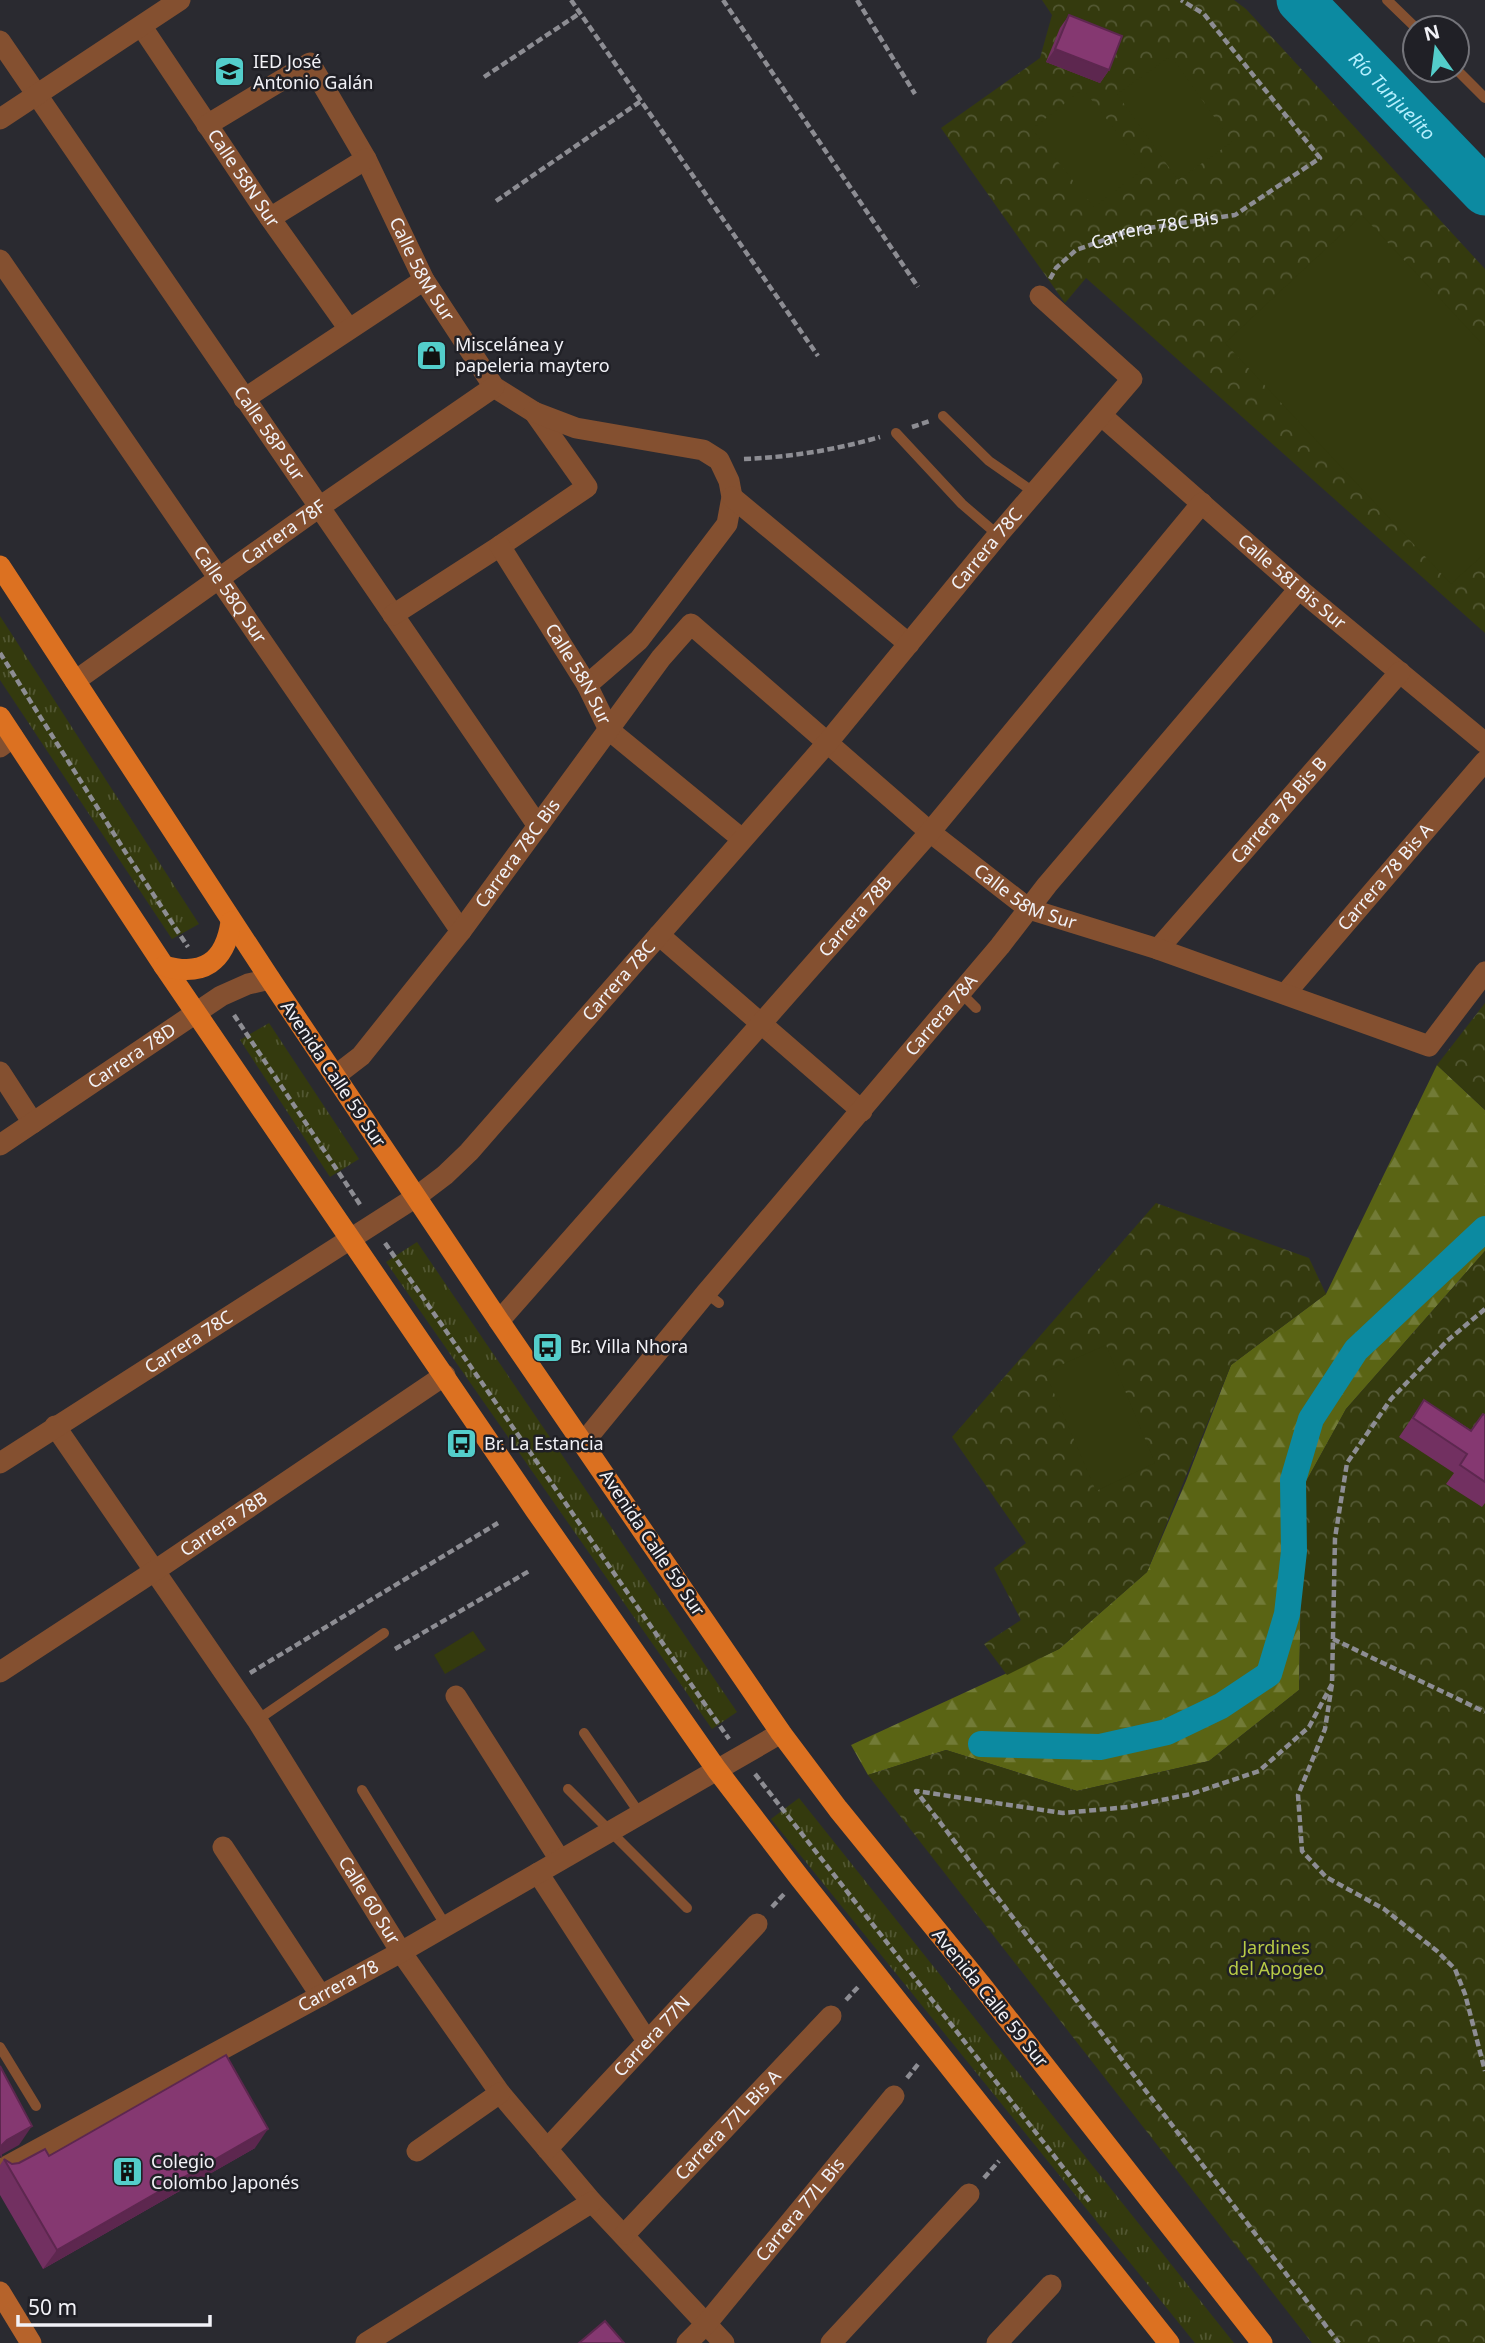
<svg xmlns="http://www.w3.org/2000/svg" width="1485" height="2343" font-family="'Noto Sans',sans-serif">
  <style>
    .grass { fill: url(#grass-tufts) }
    .forest { fill: url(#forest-firs) }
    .park { fill: url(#park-crowns) }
    .pitch { fill: #343a0e }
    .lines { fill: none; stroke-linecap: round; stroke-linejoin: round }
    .canal { stroke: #0c8aa1; stroke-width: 26 }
    .river { stroke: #0c8aa1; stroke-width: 47 }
    .path { stroke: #8d8d93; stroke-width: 4.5; stroke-dasharray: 7 3.5; stroke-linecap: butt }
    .lane { stroke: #845030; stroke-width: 10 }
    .street { stroke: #845030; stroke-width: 21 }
    .secondary { stroke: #b6632b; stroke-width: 21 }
    .primary { stroke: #dc7121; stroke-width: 21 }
    .wall { fill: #723061 }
    .shaded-wall { fill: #5d274f }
    .building { fill: #853871; stroke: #5d274f; stroke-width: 2 }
    .labels { text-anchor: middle; stroke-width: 5; stroke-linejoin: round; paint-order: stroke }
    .poi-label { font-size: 18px; fill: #f2f2f7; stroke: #202026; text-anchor: start }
    .street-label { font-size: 18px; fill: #f2f2f7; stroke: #202026 }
    .park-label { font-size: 18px; fill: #b8cb46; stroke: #202026 }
    .water-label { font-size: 19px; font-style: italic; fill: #b5effe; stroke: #202026 }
  </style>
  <defs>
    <pattern id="grass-tufts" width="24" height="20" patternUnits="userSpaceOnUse" patternTransform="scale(1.75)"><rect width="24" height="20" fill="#343a0e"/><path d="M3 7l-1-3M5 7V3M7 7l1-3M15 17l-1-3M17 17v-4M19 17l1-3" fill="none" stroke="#525732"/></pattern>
    <pattern id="forest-firs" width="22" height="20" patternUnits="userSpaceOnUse" patternTransform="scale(1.75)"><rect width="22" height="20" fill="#5a6414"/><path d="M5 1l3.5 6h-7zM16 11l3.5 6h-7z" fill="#727b37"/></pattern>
    <pattern id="park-crowns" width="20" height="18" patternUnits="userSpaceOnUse" patternTransform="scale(1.75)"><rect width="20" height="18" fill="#343a0e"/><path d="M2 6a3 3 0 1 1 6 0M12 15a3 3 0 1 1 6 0" fill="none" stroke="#525732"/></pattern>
  </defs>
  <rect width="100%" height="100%" fill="#2a2a30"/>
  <!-- grass -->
  <g class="grass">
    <polygon points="0,616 199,924 172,939 0,680"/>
    <polygon points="269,1023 359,1159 330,1177 240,1040"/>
    <polygon points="417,1242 737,1712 712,1729 386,1262"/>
    <polygon points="799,1798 1234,2343 1195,2343 771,1819"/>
  </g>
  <!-- forest -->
  <polygon class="forest" points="1437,1065 1485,1110 1485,1251 1346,1409 1303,1487 1299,1690 1209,1761 1077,1791 946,1750 868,1775 851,1745 1059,1649 1147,1572 1186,1481 1231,1365 1326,1294"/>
  <!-- park -->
  <g class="park">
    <polygon points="1042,0 1234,0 1246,9 1485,269 1485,633 1086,278 1065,303 941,128 1040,58 1052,15"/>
    <polygon points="1485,1003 1485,1110 1437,1065"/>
    <polygon points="1156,1203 1309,1258 1326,1294 1231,1365 1147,1572 1059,1649 1007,1675 984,1644 1021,1620 994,1568 1026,1543 952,1437"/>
    <polygon points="1485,1251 1485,2343 1312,2343 868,1775 946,1750 1077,1791 1209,1761 1299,1690 1303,1487 1346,1409"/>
  </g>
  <!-- pitch -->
  <g class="pitch">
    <polygon points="1171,56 1232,142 1178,180 1117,94"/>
    <polygon points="1083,89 1145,168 1094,207 1032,129"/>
    <polygon points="1362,215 1485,347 1485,553 1451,584 1225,343"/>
    <polygon points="1106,1345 1155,1463 1096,1491 1045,1372"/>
    <polygon points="473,1631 486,1650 445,1674 434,1655"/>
  </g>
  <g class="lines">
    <!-- canal -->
    <polyline class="canal" points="981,1744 1100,1747 1167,1732 1221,1706 1269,1674 1287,1614 1294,1551 1293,1480 1311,1419 1356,1350 1485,1229"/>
    <!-- river -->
    <path class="river" id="s1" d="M1300 0 1485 192"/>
    <!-- path -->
    <g class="path">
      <polyline points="571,0 818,356"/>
      <polyline points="723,0 918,287"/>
      <polyline points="857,0 915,94"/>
      <polyline points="484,77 580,13"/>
      <polyline points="496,201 641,101"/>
      <path id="s2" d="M1050 279 1056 268 1076 250 1129 231 1235 215 1320 158 1204 14 1181 0"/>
      <polyline points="912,427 930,421"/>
      <path d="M744 459C791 457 835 450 880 437"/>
      <polyline points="0,653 126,853 188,947"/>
      <polyline points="234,1015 361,1206"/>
      <polyline points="385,1243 729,1739"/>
      <polyline points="1485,1309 1447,1341 1391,1399 1347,1463 1335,1538 1332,1684 1325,1729 1298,1795 1302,1851 1326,1877 1384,1909 1437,1951 1455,1969 1465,1994 1485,2071"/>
      <polyline points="1333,1639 1485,1712"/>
      <polyline points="395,1649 531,1570"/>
      <polyline points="250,1673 498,1523"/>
      <polyline points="1332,1684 1309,1727 1259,1771 1191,1794 1128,1807 1063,1813 916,1791 1339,2343"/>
      <polyline points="755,1774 1091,2203"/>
      <polyline points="772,1907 785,1893"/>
      <polyline points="846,2000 859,1986"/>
      <polyline points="907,2078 919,2063"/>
      <polyline points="984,2178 999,2161"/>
    </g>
    <!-- lane -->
    <g class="lane">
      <polyline points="1387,0 1416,28"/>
      <polyline points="1457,70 1485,98"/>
      <polyline points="943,416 989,461 1035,493"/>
      <polyline points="896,433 962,504 998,535"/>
      <polyline points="961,993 976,1008"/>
      <polyline points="706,1293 719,1303"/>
      <polyline points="257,1720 384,1633"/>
      <polyline points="584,1733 640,1814"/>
      <polyline points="568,1789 687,1908"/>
      <polyline points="362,1790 446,1926"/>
      <polyline points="0,2047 36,2106"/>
    </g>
    <!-- street -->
    <g class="street">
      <path id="s3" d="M142 27 270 218 349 329"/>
      <path id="s4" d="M0 41 538 826"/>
      <polyline points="0,119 180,0"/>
      <path id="s5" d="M207 125 310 63 366 159 424 280 494 387 534 412 587 487 500 546 393 615"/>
      <polyline points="270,218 366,159"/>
      <path id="s6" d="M0 260 461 931"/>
      <polyline points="244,399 424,280"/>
      <polyline points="534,412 576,428 703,450 719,460 729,481 732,497 727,524 639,640 587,685"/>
      <path id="s7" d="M1102 416 1299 589 1485 743"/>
      <polyline points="732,497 909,644"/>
      <path id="s8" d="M500 546 587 685 609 730 742 839"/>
      <path id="s9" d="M75 681 318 508 494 387"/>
      <polyline points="0,747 13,737"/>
      <polyline points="659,935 862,1111"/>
      <path id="s10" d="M1158 949 1400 672"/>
      <path id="s11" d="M1285 994 1485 761"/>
      <polyline points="0,1072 33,1123"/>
      <path id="s12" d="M335 1076 361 1056 461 931 661 658 691 624 930 832 1029 909 1158 949 1429 1046 1485 972"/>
      <path id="s13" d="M0 1145 221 996 248 984 270 979"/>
      <path id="s14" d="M499 1321 930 832 1202 503"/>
      <path id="s15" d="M55 1426 257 1720 401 1952 500 2093 592 2202 724 2343"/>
      <path id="s16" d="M583 1443 706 1293 1000 946 1047 885 1299 589"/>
      <path id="s17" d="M0 1463 416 1197 445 1175 469 1152 828 742 998 535 1132 379 1040 296"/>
      <path id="s18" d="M0 1672 153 1572 445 1375"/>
      <polyline points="456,1696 560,1860"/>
      <polyline points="223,1847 321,1996"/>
      <polyline points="538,1873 647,2041"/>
      <path id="s19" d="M547 2149 757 1924"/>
      <polyline points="417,2151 500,2093"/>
      <path id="s20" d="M0 2170 401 1952 781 1733"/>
      <path id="s21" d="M625 2234 831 2016"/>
      <polyline points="366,2343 592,2202"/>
      <path id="s22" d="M687 2343 707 2323 894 2096"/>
      <polyline points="831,2343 969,2194"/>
      <polyline points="997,2343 1051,2285"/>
    </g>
    <!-- secondary -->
    <polyline class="secondary" points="0,2292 31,2343"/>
    <!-- primary -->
    <g class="primary">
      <polyline points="0,566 270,979 499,1321 781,1733 838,1809 982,1986 1262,2343"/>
      <polyline points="0,717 164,966 536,1511 717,1770 799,1877 1169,2343"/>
      <path d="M164 966C203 977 225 962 231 922"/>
    </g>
  </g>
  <!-- wall -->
  <g class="wall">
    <polygon points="1069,15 1109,70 1100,83 1046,62 1060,28"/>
    <polygon points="1424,1400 1471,1430 1485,1415 1485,1503 1482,1507 1446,1484 1454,1473 1399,1437"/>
    <polygon points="255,2148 43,2269 0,2195 0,2165 4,2159 12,2164 49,2156"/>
  </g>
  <!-- shaded-wall -->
  <g class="shaded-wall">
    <polygon points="1055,49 1109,70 1100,83 1046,62"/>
    <polygon points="32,2126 19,2145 1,2155 0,2147 7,2140"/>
    <polygon points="268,2129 255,2148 43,2269 57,2250"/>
  </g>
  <!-- building -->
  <g class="building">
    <polygon points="1069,15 1122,36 1109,70 1055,49"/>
    <polygon points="1424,1400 1471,1431 1483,1414 1485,1415 1485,1482 1460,1465 1467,1454 1413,1418"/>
    <polygon points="226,2055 268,2129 57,2250 4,2159 12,2164 19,2163 45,2149 49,2156"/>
    <polygon points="0,2066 32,2126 7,2140 2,2145 1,2155 0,2153"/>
    <polygon points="605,2321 624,2343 579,2343"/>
  </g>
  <!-- icons -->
  <defs>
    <symbol id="school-square" viewBox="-11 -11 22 22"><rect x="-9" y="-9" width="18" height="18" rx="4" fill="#53cdca" stroke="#202026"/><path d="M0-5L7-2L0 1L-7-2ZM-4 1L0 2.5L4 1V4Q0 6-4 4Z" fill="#111"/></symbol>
    <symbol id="shop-square" viewBox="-11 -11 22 22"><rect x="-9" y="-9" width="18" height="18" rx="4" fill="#53cdca" stroke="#202026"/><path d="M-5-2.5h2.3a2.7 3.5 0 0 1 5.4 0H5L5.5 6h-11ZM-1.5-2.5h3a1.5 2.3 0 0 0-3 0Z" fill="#111"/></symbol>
    <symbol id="bus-square" viewBox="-11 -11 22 22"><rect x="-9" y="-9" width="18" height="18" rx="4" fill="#53cdca" stroke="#202026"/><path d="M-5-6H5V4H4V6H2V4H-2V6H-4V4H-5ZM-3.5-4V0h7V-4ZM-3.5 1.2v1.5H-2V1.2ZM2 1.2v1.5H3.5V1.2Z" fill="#111"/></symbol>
    <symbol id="building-square" viewBox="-11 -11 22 22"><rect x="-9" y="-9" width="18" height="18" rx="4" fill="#53cdca" stroke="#202026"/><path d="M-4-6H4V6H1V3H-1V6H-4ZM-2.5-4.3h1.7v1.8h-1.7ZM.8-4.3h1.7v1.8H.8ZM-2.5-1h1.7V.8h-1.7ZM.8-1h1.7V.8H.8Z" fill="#111"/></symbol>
  </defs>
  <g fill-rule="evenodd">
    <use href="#school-square" x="212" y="54" width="35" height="35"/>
    <use href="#shop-square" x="414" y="338" width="35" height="35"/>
    <use href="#bus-square" x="530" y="1330" width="35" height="35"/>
    <use href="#bus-square" x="444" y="1426" width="35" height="35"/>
    <use href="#building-square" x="110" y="2154" width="35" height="35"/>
  </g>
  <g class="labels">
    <!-- poi labels -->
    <g class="poi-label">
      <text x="253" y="68">IED José<tspan x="253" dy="21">Antonio Galán</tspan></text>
      <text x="455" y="351">Miscelánea y<tspan x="455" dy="21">papeleria maytero</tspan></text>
      <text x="570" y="1353">Br. Villa Nhora</text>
      <text x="484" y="1450">Br. La Estancia</text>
      <text x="151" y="2168">Colegio<tspan x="151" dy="21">Colombo Japonés</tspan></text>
    </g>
    <!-- street labels -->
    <g class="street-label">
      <text dy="6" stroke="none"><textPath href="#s3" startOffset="182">Calle 58N Sur</textPath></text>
      <text dy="6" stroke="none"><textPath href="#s2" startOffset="121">Carrera 78C Bis</textPath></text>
      <text dy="6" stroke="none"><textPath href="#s5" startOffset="355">Calle 58M Sur</textPath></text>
      <text dy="6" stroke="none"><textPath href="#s4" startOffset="476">Calle 58P Sur</textPath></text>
      <text dy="6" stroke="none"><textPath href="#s9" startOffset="256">Carrera 78F</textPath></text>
      <text dy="6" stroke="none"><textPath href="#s17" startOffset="1358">Carrera 78C</textPath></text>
      <text dy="6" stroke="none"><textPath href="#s7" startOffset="252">Calle 58I Bis Sur</textPath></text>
      <text dy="6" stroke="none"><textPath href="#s6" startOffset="406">Calle 58Q Sur</textPath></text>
      <text dy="6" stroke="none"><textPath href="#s8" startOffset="150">Calle 58N Sur</textPath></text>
      <text dy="6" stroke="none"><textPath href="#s10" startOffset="184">Carrera 78 Bis B</textPath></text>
      <text dy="6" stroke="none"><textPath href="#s12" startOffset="289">Carrera 78C Bis</textPath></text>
      <text dy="6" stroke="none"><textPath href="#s11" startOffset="154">Carrera 78 Bis A</textPath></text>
      <text dy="6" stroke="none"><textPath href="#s12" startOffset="1010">Calle 58M Sur</textPath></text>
      <text dy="6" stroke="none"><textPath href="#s14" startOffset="539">Carrera 78B</textPath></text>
      <text dy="6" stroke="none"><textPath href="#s17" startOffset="791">Carrera 78C</textPath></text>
      <text dy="6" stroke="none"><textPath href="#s16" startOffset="558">Carrera 78A</textPath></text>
      <text dy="6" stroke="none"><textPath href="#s13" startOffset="159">Carrera 78D</textPath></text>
      <text transform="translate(333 1074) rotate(56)" y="6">Avenida Calle 59 Sur</text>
      <text dy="6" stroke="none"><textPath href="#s17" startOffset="224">Carrera 78C</textPath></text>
      <text dy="6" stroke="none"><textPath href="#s18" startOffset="268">Carrera 78B</textPath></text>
      <text transform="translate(652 1543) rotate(56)" y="6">Avenida Calle 59 Sur</text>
      <text dy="6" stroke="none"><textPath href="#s15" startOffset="569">Calle 60 Sur</textPath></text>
      <text dy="6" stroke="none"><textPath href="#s20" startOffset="385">Carrera 78</textPath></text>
      <text transform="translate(990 1998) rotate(51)" y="6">Avenida Calle 59 Sur</text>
      <text dy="6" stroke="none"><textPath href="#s19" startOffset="154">Carrera 77N</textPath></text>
      <text dy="6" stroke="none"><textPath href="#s21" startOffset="150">Carrera 77L Bis A</textPath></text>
      <text dy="6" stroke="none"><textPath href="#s22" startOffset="175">Carrera 77L Bis</textPath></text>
    </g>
    <!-- park labels -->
    <g class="park-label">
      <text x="1276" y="1954">Jardines<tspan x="1276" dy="21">del Apogeo</tspan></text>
    </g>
    <!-- water labels -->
    <g class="water-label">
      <text dy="7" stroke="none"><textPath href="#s1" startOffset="133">Río Tunjuelito</textPath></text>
    </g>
  </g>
  <!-- north arrow -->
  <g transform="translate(1436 49) rotate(346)"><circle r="33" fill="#202026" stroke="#74747a" stroke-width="2"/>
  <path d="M0-5L12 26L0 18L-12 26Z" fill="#53cdca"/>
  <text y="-10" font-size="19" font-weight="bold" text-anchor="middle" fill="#f2f2f7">N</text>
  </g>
  <!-- scale -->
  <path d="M18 2315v10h192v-10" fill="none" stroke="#f2f2f7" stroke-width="3.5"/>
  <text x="28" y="2315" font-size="21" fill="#f2f2f7" stroke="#202026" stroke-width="5" paint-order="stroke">50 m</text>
</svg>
